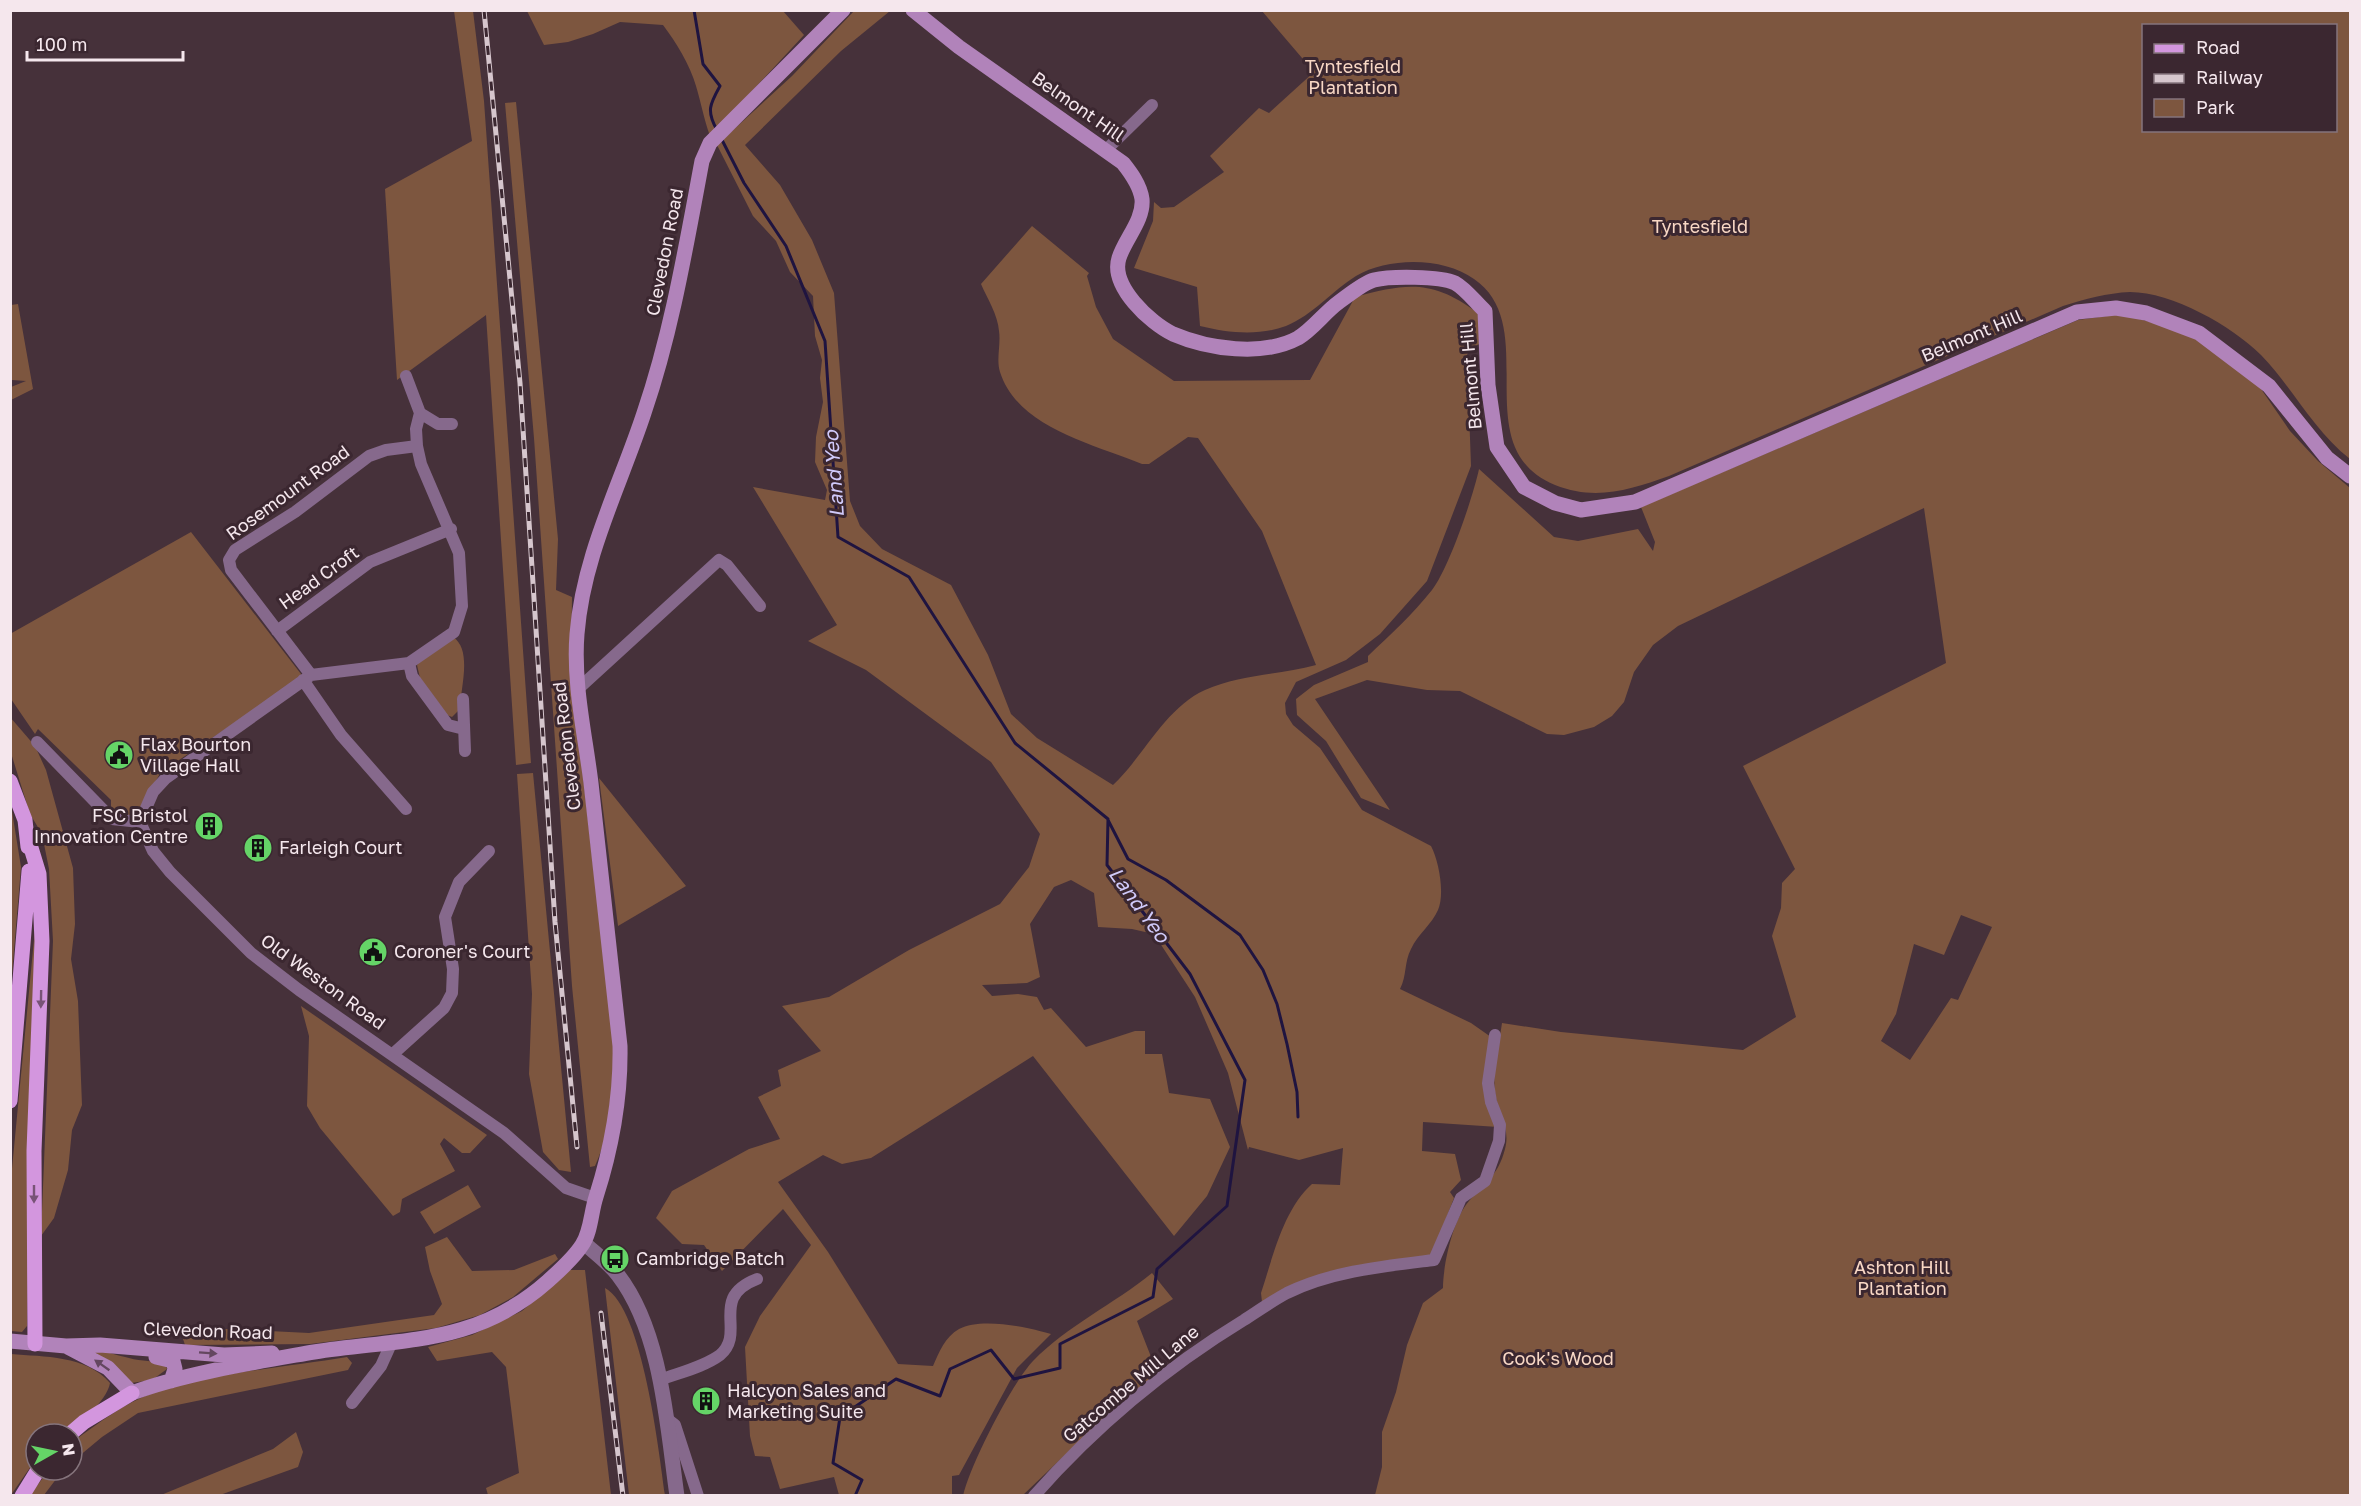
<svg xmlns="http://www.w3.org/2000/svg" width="2361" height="1506" font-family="'Golos Text',sans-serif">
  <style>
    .green { fill: #7d563f; fill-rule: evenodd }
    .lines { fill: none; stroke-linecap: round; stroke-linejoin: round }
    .stream { stroke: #1f1440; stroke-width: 3 }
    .minor { stroke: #86698c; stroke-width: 12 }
    .tertiary { stroke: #86698c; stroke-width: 15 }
    .secondary { stroke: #b183ba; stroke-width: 15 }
    .primary { stroke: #d396de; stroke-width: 15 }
    .rail-casing { stroke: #d6c6cd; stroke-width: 5 }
    .rail { stroke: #3b2730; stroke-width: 3; stroke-dasharray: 9; stroke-linecap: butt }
    .oneway { fill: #785376 }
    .oneway2 { fill: #644760 }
    .labels { text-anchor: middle; stroke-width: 6; stroke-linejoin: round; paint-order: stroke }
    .park-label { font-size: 18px; fill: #f9d8c5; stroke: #3b2730 }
    .street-label { font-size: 18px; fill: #f5e7ed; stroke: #3b2730 }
    .poi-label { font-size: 18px; fill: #f5e7ed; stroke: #3b2730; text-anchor: start }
    .water-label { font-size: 20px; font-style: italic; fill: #d0cafa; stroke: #3b2730 }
  </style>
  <rect width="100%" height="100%" fill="#46313a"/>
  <path class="green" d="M 454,11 L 473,11 L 484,101 L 531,763 L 516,765 L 486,315 L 397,380 L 385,189 L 472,141 Z
    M 527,11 L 783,11 L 804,35 L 710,136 C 704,119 701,103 696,86 C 690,65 676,42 663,25 L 620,22 L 593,34 L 568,42 L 544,45 Z
    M 854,11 L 890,11 L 841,51 L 745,145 L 780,185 L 812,240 L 834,293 L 850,501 L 860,526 L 882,549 L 951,585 L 988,655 L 1011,714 L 1037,738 L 1113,785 C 1144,756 1165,708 1205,690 C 1240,674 1280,675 1316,665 L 1262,531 L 1198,438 L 1188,437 L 1149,464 L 1142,464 C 1094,444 1018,428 1000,372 C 996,360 1001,344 999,331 C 998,315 987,298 981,284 L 1032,226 L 1089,273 L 1087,276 L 1096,307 L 1113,339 L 1174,381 L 1310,380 L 1355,297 C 1407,283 1432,279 1478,313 L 1482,343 L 1470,348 L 1467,355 L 1471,466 L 1427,581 L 1380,634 L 1346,660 L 1296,682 L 1285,703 L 1286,714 L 1293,725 L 1320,748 L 1362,810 L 1431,846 C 1439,861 1445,894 1438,910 C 1432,924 1418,934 1411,949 C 1404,962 1407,976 1400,989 L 1471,1023 L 1491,1037 L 1484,1083 L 1498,1127 L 1423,1122 L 1422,1151 L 1455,1154 L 1461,1180 L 1450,1192 L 1454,1198 L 1431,1257 L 1412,1259 L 1262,1302 L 1261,1293 C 1273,1257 1283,1210 1312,1184 L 1340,1185 L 1343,1148 L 1299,1160 L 1249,1147 L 1248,1150 L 1228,1073 L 1195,997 L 1154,934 L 1132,929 L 1098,927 L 1094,893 L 1071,880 L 1054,887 L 1030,924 L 1040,977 L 1027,983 L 982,985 L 992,996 L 1018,994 L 1037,997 L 1044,1010 L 1051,1008 L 1086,1047 L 1135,1031 L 1145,1031 L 1145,1054 L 1162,1054 L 1169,1093 L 1210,1099 L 1230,1147 L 1207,1196 L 1174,1236 L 1033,1056 L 871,1158 L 842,1164 L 823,1155 L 778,1182 L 828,1252 L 898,1364 L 933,1366 C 939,1352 945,1337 959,1329 C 981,1317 1028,1327 1051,1334 L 1017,1368 L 959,1475 L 952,1476 L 952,1495 L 839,1495 L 834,1477 L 780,1489 L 770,1457 L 755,1456 L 750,1436 L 745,1347 L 760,1316 L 811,1245 L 783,1209 L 722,1271 L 704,1245 L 682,1244 L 656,1218 L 672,1191 L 749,1149 L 780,1139 L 758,1097 L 781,1086 L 778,1070 L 821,1051 L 782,1006 L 829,997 L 909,950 L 1000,904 L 1029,867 L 1040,834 L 991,762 L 866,670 L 808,641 L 837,625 L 753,487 L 825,500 L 827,490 L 815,462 L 816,437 L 823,402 L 820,378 L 822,360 L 815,336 L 813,296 L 790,272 L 776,241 L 753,216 L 717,145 L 792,76 Z
    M 1262,11 L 2350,11 L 2350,459 C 2313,430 2293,388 2261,355 C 2232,326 2172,292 2130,292 C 2107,293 2085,299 2063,306 L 1669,476 C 1630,490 1595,501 1555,485 C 1464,448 1544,327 1474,279 C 1443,257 1389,257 1356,276 C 1332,291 1313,315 1286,326 C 1259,336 1228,333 1200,326 L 1197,287 L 1134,268 L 1153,221 L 1154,202 L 1161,208 L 1174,207 L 1224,172 L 1210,156 L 1259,108 L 1269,113 L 1314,72 ZM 2144,26 L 2336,26 L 2336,130 L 2144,130 Z
    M 516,102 L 558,539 L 556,590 L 572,597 L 571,669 L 614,1050 C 612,1090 612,1129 595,1166 L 590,1167 L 572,986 L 534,438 L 505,103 Z
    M 18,304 L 33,389 L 11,400 L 11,387 L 26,381 L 12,380 L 11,376 L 11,305 Z
    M 2121,314 L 2190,333 L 2259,386 L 2290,431 L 2318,461 L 2350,488 L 2350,1495 L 1375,1495 L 1382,1467 L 1382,1432 L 1396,1392 L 1407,1345 L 1423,1303 L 1443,1288 C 1443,1265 1453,1219 1469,1201 C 1486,1181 1498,1176 1505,1149 C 1511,1127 1497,1112 1495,1092 C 1492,1070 1499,1045 1502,1023 L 1561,1032 L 1743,1050 L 1796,1017 L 1772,936 L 1781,908 L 1782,883 L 1795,869 L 1743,766 L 1946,663 L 1924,508 L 1678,626 L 1653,645 L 1634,672 L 1624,702 L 1612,716 L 1594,727 L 1564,735 L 1547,734 L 1460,691 L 1427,690 L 1367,680 L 1315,699 L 1390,810 L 1361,798 L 1326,741 L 1297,715 L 1296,699 L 1314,685 L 1368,662 L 1368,656 C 1390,635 1413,614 1432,590 C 1449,568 1473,497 1479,469 L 1554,537 L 1578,541 L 1638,529 L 1653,551 L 1655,542 L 1641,507 L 2078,320 ZM 1961,915 L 1992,927 L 1958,1000 L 1951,998 L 1910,1060 L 1881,1041 L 1896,1014 L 1914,944 L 1944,955 Z
    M 191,532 L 301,674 L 299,680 L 161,772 L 136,814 L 125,818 L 111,811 L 111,800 L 38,729 L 35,734 L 11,699 L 10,634 Z
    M 453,637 C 473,650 460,690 460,709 L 452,717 L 447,715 L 420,678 L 417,665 L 421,659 Z
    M 10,717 L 35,746 L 46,770 L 73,868 L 75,924 L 71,959 L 78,1001 L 82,1105 L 72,1130 L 68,1170 L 54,1218 L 41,1236 L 53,941 L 49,869 L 42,834 L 30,814 L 11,753 Z
    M 533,773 L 571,1172 L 559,1170 L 543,1152 L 529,1074 L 532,994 L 517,774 Z
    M 599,778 L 686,886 L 618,926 Z
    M 11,805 L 21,867 L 11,986 L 10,805 Z
    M 35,929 L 27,1326 L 22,1332 L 11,1331 L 11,1179 Z
    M 301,1006 L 487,1135 L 470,1153 L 462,1153 L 444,1138 L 440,1144 L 455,1171 L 402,1199 L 400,1212 L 393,1216 L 320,1128 L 307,1106 L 309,1036 Z
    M 468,1185 L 481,1207 L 434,1234 L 420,1212 Z
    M 447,1237 L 472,1271 L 514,1270 L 555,1254 L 558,1259 L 513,1297 L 480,1315 L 436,1328 L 310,1344 L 185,1345 L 181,1333 L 206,1328 L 309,1333 L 434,1315 L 442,1304 L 430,1271 L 425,1247 Z
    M 570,1270 L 585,1270 L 611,1495 L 488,1495 L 486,1488 L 519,1473 L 506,1367 L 492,1352 L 437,1361 L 428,1347 L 472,1335 L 522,1311 Z
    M 1152,1273 L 1173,1299 L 1137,1321 L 1155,1367 L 1155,1377 L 1069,1451 L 1023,1495 L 963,1496 C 970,1465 1012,1383 1033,1361 C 1067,1326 1114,1304 1152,1273 Z
    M 605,1288 C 643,1308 659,1453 665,1495 L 629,1495 Z
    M 82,1349 C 105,1350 108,1353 129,1358 C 142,1362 154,1359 166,1366 L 167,1369 L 152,1380 L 131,1383 Z
    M 11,1354 C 44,1357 86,1355 110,1383 C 107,1401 78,1426 60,1434 C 55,1436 42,1434 36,1434 L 36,1459 L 11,1495 Z
    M 347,1357 L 352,1363 L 348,1370 L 138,1413 L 102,1437 L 72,1462 L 72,1444 L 75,1440 C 99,1423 124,1403 153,1393 C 209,1373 287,1367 347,1357 Z
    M 296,1432 L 303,1452 L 298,1467 L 220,1495 L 161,1495 L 273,1449 Z
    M 49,1470 L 63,1470 L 44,1495 L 29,1496 Z"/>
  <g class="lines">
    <path class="stream" d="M 694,10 L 703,64 L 720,86 C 710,104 706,111 717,130
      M 721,138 L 744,183 L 786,246 L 825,341 L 838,537 L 909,577 L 1015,743 L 1108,819 L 1107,865 L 1190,974 L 1245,1080 L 1227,1206 L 1157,1269 L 1153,1297 L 1060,1344 L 1060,1368 L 1014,1379 L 991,1350 L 950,1369 L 940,1396 L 896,1379 L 840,1417 L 833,1463 L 862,1480 L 855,1496
      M 1108,820 L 1128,859 L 1166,880 L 1240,935 L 1263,970 L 1277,1004 L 1287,1044 L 1297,1092 L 1298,1117"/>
    <path class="minor" d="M 1106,150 L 1152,105
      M 420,413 L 438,424 L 452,424
      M 277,631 L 370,562 L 451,529
      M 409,663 L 412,676 L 448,725 L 464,729
      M 311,675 L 231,570 L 229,560 L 235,550 L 295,512 L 369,456 L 386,450 L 417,446 L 416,429 L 420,413 L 406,376
      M 303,680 L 341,735 L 406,809
      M 578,689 L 719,560 L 727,565 L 760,606
      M 463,699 L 465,751
      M 37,742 L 112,819 L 140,822
      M 140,822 L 153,851 L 170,872 L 251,953 L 299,990 L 504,1133 L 566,1188 L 595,1198
      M 140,822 L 153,792 L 166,778 L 311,675 L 409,663 L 454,632 L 462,606 L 459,553 L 421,464 L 417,446
      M 393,1054 L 444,1008 L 452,993 L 453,969 L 445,917 L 459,882 L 489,851
      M 660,1380 C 678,1373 704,1367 720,1355 C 747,1332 708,1298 757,1279
      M 352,1403 L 381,1366 L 391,1344
      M 666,1418 L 675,1425 L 698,1496
      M 1034,1496 C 1094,1428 1167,1367 1244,1320 C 1258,1311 1272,1301 1287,1293 C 1332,1271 1385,1266 1434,1260 L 1461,1198 L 1485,1181 L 1499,1141 L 1500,1125 L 1491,1102 L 1488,1083 L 1495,1035"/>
    <path class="tertiary" d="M 584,1243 C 595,1253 609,1263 618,1275 C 662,1332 667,1426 677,1496"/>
    <path class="secondary" d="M 913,10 L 959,47 L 1123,163 C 1131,173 1140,185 1142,199 C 1144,220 1125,239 1119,258 C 1110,286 1150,323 1173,334 C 1208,349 1263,357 1298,338 C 1313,329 1325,312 1339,302 C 1349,295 1363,283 1374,280 C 1390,276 1440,276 1455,283 C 1466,289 1476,303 1485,311 L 1488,385 L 1497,447 L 1524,487 L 1555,503 L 1581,510 L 1635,502 L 2077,312 L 2116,308 L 2146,313 L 2199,333 L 2269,386 L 2327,458 L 2350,476
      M 10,1341 L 66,1346 L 100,1345 L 224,1355 L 272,1353
      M 66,1346 L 108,1368 L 132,1393 C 186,1373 257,1362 314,1352 C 403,1338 475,1346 548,1281 C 560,1270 573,1259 582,1245 C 591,1232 591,1212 596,1197 C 612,1147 621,1099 620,1046 C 610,958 601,871 591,783 C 585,734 573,684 577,634 C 583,556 620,486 644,413 C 672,331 686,246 702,161 L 710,143 L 843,10
      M 156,1357 L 173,1361 L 175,1369 L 171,1381"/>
    <path class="primary" d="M 10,781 L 25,820 L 28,847
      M 28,838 L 39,874 L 42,941 L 34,1151 L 35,1344
      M 10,1101 L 29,871
      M 70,1434 L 84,1422 L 132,1393
      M 22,1496 L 38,1470"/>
    <g class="rail-casing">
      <path id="rail" d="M 484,10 L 520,383 L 555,922 L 577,1147
        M 601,1313 L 623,1496"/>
    </g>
    <use href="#rail" class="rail"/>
  </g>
  <defs><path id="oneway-solid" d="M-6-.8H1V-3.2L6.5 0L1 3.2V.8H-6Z" transform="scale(1.5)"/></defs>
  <g class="oneway">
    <use href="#oneway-solid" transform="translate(41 999) rotate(91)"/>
    <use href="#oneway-solid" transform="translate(34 1194) rotate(90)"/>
  </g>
  <g class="oneway2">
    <use href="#oneway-solid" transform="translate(208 1353) rotate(4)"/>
    <use href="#oneway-solid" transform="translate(102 1365) rotate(-145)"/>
  </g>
  <defs>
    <g id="civic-disc" transform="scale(1.5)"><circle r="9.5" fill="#65d467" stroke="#3b2730"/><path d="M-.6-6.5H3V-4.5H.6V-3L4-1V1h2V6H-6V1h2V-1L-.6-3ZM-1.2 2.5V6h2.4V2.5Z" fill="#111"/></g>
    <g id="building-disc" transform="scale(1.5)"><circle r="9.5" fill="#65d467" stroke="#3b2730"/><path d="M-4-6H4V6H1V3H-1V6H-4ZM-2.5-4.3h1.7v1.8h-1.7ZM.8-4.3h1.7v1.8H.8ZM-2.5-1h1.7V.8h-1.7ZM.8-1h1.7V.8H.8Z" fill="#111"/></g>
    <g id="bus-disc" transform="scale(1.5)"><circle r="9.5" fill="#65d467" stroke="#3b2730"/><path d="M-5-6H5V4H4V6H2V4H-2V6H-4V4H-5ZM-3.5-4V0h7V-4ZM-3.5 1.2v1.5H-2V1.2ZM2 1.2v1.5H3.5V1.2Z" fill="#111"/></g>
  </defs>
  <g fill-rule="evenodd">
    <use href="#civic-disc" x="119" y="755"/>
    <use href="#building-disc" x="209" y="826"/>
    <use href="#building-disc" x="258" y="848"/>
    <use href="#civic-disc" x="373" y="952"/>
    <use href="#bus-disc" x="615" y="1259"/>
    <use href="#building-disc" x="706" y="1401"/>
  </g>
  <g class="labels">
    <g class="park-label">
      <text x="1353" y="73">Tyntesfield<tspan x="1353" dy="21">Plantation</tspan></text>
      <text x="1700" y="233">Tyntesfield</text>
      <text x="1902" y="1274">Ashton Hill<tspan x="1902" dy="21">Plantation</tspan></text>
      <text x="1558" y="1365">Cook's Wood</text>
    </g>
    <g class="street-label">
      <text transform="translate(1078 107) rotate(35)" y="6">Belmont Hill</text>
      <text transform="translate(665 252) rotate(-79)" y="6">Clevedon Road</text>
      <text transform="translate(1972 336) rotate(-23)" y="6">Belmont Hill</text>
      <text transform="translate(1471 376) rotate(-95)" y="6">Belmont Hill</text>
      <text transform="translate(288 493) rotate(-36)" y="6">Rosemount Road</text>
      <text transform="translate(319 578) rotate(-36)" y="6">Head Croft</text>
      <text transform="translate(567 746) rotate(-97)" y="6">Clevedon Road</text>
      <text transform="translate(323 982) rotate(36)" y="6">Old Weston Road</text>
      <text transform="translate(208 1331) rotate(2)" y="6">Clevedon Road</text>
      <text transform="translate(1131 1384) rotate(-40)" y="6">Gatcombe Mill Lane</text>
    </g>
    <g class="poi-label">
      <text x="140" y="751">Flax Bourton<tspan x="140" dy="21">Village Hall</tspan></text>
      <text x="188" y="822" text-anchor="end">FSC Bristol<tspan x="188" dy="21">Innovation Centre</tspan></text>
      <text x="279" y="854">Farleigh Court</text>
      <text x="394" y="958">Coroner's Court</text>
      <text x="636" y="1265">Cambridge Batch</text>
      <text x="727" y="1397">Halcyon Sales and<tspan x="727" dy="21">Marketing Suite</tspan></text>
    </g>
    <g class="water-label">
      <text transform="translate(834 474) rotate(-94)" y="7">Land Yeo</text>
      <text transform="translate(1139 905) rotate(54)" y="7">Land Yeo</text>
    </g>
  </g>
  <rect width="2361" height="1506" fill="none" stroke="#f5e7ed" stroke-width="24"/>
  <rect x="2142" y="24" width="195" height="108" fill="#3b2730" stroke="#85747c" stroke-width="1.5"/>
  <rect x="2154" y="44" width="30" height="9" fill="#d396de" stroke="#85747c" stroke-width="1.5"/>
  <text x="2196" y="54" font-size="18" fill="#f5e7ed">Road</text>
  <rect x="2154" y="74" width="30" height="9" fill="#d6c6cd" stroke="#85747c" stroke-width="1.5"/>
  <text x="2196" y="84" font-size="18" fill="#f5e7ed">Railway</text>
  <rect x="2154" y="99" width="30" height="18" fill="#7d563f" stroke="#85747c" stroke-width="1.5"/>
  <text x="2196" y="114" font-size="18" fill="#f5e7ed">Park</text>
  <g transform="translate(54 1452) rotate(81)"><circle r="28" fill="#3b2730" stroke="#85747c" stroke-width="1.5"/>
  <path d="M0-4.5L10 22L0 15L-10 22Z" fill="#65d467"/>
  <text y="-9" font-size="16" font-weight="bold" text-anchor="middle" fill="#f5e7ed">N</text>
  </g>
  <path d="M27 51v9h156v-9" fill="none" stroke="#f5e7ed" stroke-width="3"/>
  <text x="36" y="51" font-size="18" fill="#f5e7ed" stroke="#3b2730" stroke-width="4.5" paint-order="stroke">100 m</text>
</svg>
